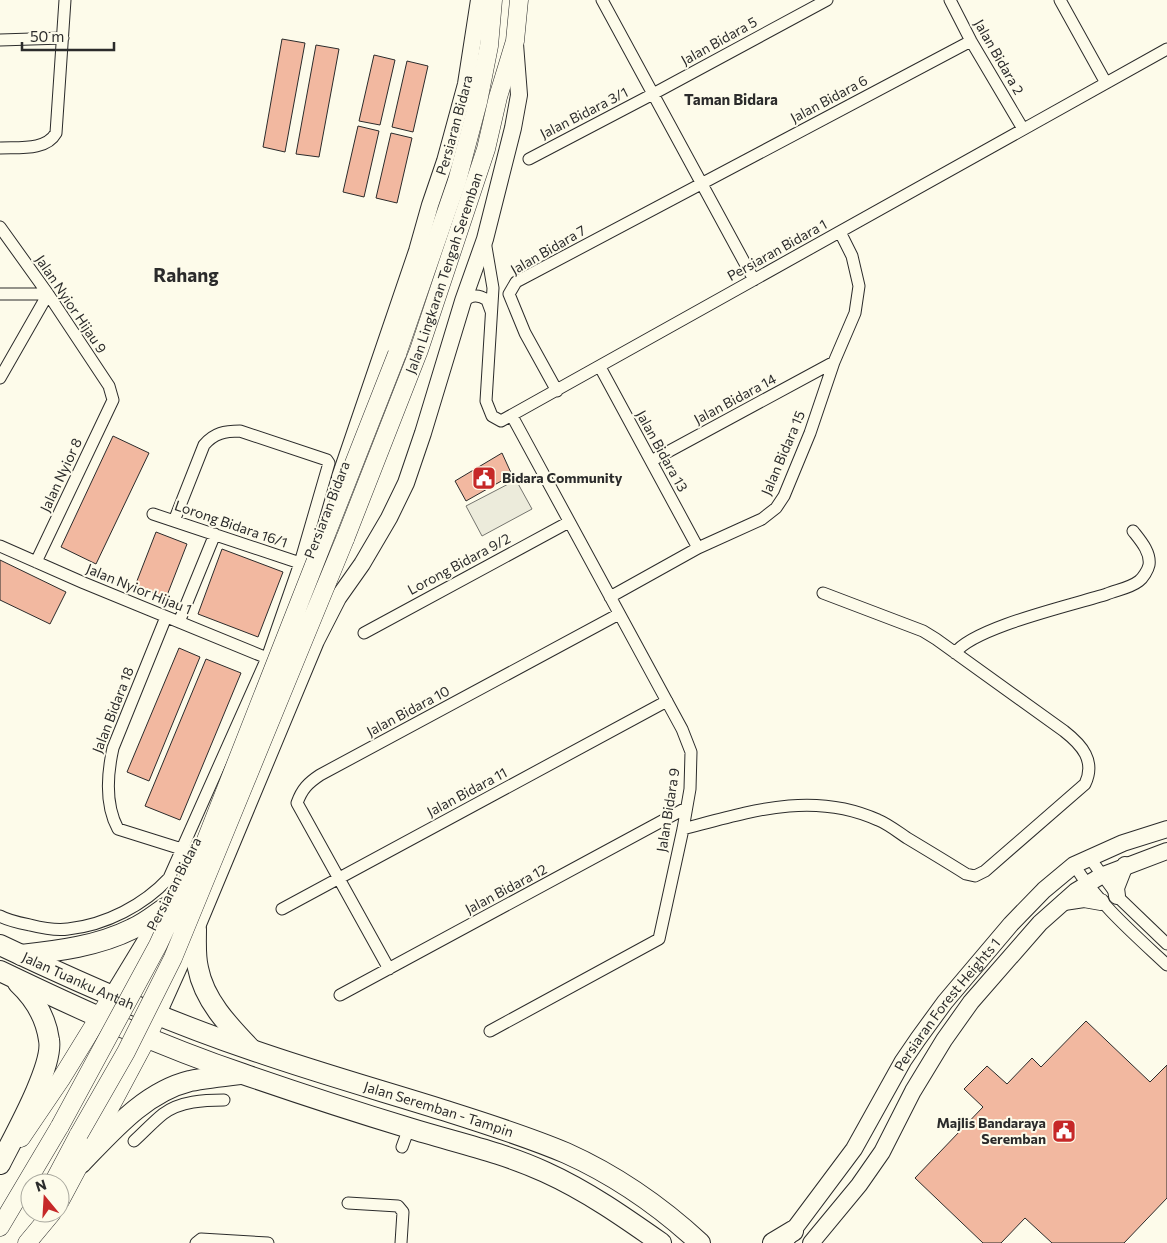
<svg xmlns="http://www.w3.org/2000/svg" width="1167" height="1243" font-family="Commissioner,sans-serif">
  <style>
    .green { fill: #ecebdb; stroke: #74746e }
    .building { fill: #f2b8a0; stroke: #2b2b2b }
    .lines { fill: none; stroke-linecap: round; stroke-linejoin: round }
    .street-casing { stroke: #2b2b2b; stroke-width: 13 }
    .secondary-casing { stroke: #2b2b2b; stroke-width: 18 }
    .primary-casing { stroke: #2b2b2b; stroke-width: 19 }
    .highway-casing { stroke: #2b2b2b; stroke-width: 22 }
    .street { stroke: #fdfbea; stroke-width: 11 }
    .secondary { stroke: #fdfbea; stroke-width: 16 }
    .primary { stroke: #fdfbea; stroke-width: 18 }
    .highway { stroke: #fdfbea; stroke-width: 20 }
    .primary-bridge-casing { stroke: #2b2b2b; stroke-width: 19; stroke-linecap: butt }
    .primary-bridge { stroke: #fdfbea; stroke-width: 18 }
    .labels { text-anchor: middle; stroke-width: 4; stroke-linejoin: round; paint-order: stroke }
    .street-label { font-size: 14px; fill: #2b2b2b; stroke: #fdfbea }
    .poi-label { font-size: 14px; font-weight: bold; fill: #2b2b2b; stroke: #fdfbea; text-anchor: start }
    .neighbourhood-label { font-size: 15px; font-weight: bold; fill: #2b2b2b; stroke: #fdfbea }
    .district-label { font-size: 19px; font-weight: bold; fill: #2b2b2b; stroke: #fdfbea }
  </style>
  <rect width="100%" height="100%" fill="#fdfbea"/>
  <path class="green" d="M 516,480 L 532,509 L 482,536 L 466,506 Z"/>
  <path class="building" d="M 282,39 L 305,43 L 285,152 L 263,147 Z
    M 316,45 L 339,49 L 319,157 L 296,154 Z
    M 374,55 L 395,60 L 380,125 L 359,121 Z
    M 407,61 L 428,66 L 413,132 L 392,127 Z
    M 358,126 L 379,131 L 364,197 L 343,192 Z
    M 391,133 L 412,138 L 397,203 L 376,198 Z
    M 113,436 L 149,453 L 96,564 L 61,547 Z
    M 502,453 L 512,475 L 466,501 L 455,481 Z
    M 156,532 L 187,544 L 166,598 L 135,586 Z
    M 222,549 L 283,572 L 258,637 L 198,614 Z
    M 0,560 L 66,592 L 50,624 L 0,600 Z
    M 179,648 L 200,657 L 149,781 L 127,772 Z
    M 206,659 L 241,673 L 180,820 L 145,806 Z
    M 1086,1021 L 1150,1082 L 1167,1065 L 1167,1198 L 1124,1243 L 1052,1243 L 1025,1218 L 1001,1243 L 983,1243 L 915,1178 L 983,1107 L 964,1089 L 987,1066 L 1007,1084 L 1032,1058 L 1041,1067 Z"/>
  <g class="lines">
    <g class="street-casing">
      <path id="street" d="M 602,0 L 754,280
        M 950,0 L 971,41 L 1023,129
        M 1060,0 L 1106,83
        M 0,40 L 63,38
        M 0,148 C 18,147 46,151 56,133 L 65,0
        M 529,159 L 653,94 L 827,0
        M 0,227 L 48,294 L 109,386 L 113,400 L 36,562
        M 485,241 L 493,288 L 486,401 L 492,416 L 501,421 L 1167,49
        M 0,294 L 48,294
        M 463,301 C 472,295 478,294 487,300 L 491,311
        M 600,367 L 698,548
        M 0,378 L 48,294
        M 557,391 L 525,333 L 509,294 L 516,282 L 971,41
        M 651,461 L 834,362
        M 153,514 L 300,563
        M 0,546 L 84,583 L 267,658
        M 610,597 L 698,548 L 762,519 L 776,508 L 784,496 L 810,433 L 834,362 L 855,313 L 859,286 L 852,256 L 840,232
        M 166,617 L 113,748 C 107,775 105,805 118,829 L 188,851
        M 179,622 L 215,534
        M 364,633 L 569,522
        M 955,653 C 974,627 1073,605 1107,594 C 1117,590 1130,588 1139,581 C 1143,578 1148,570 1149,565 C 1151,552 1140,540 1133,531
        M 683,829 C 748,812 812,790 878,820 C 888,824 898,832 907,838 C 927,850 947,862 966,874 L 975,876 L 985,871 L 1085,784 C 1096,761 1082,745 1064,731 L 936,639 L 923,631 L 823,593
        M 1089,857 L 1119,898 L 1167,944
        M 1074,865 C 1099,904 1134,934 1167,965
        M 282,909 L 667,701
        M 0,916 C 9,921 20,923 30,925 C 42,928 55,931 68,929 C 106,925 144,905 169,878 L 267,658 L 300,563 L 329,463 L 327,460 L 240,431 C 225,431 214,433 204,445 L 174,521
        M 389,969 L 297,803 C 302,789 308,783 320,775 L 619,614
        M 340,995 L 686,808
        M 490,1031 L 659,939 L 683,829 L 690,789 L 691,752 L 682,729 L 512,416
        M 134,1141 C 144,1132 153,1122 163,1114 C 180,1101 205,1100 224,1100
        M 402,1147 L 409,1128
        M 348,1203 L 398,1206 L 403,1212 L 401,1243
        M 196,1243 L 201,1239 L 268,1243"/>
    </g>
    <g class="secondary-casing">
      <g id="secondary">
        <path id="s1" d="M 340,477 L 417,251 L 430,205 L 445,161 L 466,84 L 479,0"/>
        <path d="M 1117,896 L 1116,888 L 1125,865"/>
        <path d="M 1064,902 L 1084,899 L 1101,902"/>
        <path d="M 112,996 L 163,912"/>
        <path d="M 157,1016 L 196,929 L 316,641 L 338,598 L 362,564 L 389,518 L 406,483 L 423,433 L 463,301 L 485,239 L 513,128 L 519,95 L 515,44"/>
        <path id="s2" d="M 786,1240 L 854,1149 L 903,1061 L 918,1039 L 945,1002 L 1011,924 L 1044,890 L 1074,865 L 1123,843 L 1167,829"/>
        <path d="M 811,1243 L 859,1185 L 882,1152 L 913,1091 L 944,1040 L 971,1002 L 1040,923 L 1076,891 L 1101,876 L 1167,851"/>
      </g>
    </g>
    <g class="primary-casing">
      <g id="primary">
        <path d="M 397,354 L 457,181 L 478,102 L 489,46 L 493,0"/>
        <path id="s3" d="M 345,539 L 419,350 L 486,149 L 498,97 L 515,41 L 519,0"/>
        <path d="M 21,1138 L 61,1079 L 112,996"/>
        <path d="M 53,1183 L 79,1134"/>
        <path d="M 60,1201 L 147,1038 L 157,1016"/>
        <path d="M 0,1227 L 60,1126"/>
        <path d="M 27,1243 L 52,1213"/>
      </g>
    </g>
    <g class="highway-casing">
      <g id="highway">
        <path d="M 196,929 C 196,942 195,956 198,968 C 204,1000 228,1025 250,1048"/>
        <path id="s4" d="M 0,945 C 82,984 165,1021 252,1050 C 315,1072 379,1090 443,1110 C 484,1123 526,1136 566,1153 C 615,1175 661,1207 700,1243"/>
        <path d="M 21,955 C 58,951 98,946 132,929 C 144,924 155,915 165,908"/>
        <path d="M 0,971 C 79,1009 160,1046 243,1074 C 298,1093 353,1111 409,1128 C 454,1142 502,1152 545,1172 C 587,1191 624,1217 661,1243"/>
        <path d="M 81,1163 C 112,1131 145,1092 190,1081 C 206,1078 223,1076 240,1074"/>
        <path d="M 0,1164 C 13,1138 54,1066 49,1040 C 46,1018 34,998 18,983"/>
        <path d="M 773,1243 L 793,1231"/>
      </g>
    </g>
    <use href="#street" class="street"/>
    <use href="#secondary" class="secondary"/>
    <use href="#primary" class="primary"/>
    <use href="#highway" class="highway"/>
    <g class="primary-bridge-casing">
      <path id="primary-bridge" d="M 60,1126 L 158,945 L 204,845 L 397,354
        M 79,1134 L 126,1052 L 173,958 L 345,539"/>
    </g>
    <use href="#primary-bridge" class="primary-bridge"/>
  </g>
  <defs>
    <g id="civic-square" transform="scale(1.25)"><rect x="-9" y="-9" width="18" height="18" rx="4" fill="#c62828" stroke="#fdfbea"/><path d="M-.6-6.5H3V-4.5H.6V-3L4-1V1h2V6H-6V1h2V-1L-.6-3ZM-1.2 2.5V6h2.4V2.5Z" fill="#fff"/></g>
  </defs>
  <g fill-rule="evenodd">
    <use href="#civic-square" x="484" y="478"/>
    <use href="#civic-square" x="1064" y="1131"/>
  </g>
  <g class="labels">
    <g class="street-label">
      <text transform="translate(719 41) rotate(-29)" y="5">Jalan Bidara 5</text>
      <text transform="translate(999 57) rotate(60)" y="5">Jalan Bidara 2</text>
      <text transform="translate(829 99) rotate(-28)" y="5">Jalan Bidara 6</text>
      <text transform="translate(584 113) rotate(-27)" y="5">Jalan Bidara 3/1</text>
      <text dy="5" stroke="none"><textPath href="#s1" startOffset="370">Persiaran Bidara</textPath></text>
      <text transform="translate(548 250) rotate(-30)" y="5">Jalan Bidara 7</text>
      <text transform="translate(777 250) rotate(-29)" y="5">Persiaran Bidara 1</text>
      <text dy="5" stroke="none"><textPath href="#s3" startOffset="284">Jalan Lingkaran Tengah Seremban</textPath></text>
      <text transform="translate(71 304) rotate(56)" y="5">Jalan Nyior Hijau 9</text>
      <text transform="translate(735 399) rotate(-28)" y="5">Jalan Bidara 14</text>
      <text transform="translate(662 451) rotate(61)" y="5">Jalan Bidara 13</text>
      <text transform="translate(783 453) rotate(-67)" y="5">Jalan Bidara 15</text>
      <text transform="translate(61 475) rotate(-65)" y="5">Jalan Nyior 8</text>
      <text transform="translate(327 510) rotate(-69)" y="5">Persiaran Bidara</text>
      <text transform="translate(231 524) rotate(19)" y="5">Lorong Bidara 16/1</text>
      <text transform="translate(459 564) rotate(-28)" y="5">Lorong Bidara 9/2</text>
      <text transform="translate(139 589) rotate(22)" y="5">Jalan Nyior Hijau 1</text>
      <text transform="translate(113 710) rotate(-69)" y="5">Jalan Bidara 18</text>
      <text transform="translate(408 711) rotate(-28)" y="5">Jalan Bidara 10</text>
      <text transform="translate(467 792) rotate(-28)" y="5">Jalan Bidara 11</text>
      <text transform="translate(668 810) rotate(-81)" y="5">Jalan Bidara 9</text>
      <text transform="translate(174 884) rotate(-63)" y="5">Persiaran Bidara</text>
      <text transform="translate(506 889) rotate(-28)" y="5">Jalan Bidara 12</text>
      <text dy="5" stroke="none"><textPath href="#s4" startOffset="86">Jalan Tuanku Antah</textPath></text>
      <text dy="5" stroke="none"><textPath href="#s2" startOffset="286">Persiaran Forest Heights 1</textPath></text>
      <text dy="5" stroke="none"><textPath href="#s4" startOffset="469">Jalan Seremban - Tampin</textPath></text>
    </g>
    <g class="poi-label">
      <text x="502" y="483">Bidara Community</text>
      <text x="1046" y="1128" text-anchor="end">Majlis Bandaraya<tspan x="1046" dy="16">Seremban</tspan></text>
    </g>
    <g class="neighbourhood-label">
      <text x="731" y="105">Taman Bidara</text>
    </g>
    <g class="district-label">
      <text x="186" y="282">Rahang</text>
    </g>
  </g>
  <g transform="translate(45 1198) rotate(342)"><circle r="24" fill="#fdfbea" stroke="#a9a89e"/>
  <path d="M0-4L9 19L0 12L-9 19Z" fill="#c62828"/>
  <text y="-8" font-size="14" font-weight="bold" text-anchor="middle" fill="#2b2b2b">N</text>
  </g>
  <path d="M22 42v8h92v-8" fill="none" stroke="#2b2b2b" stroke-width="2.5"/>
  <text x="30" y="42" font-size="15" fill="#2b2b2b" stroke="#fdfbea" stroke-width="4" paint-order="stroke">50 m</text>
</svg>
